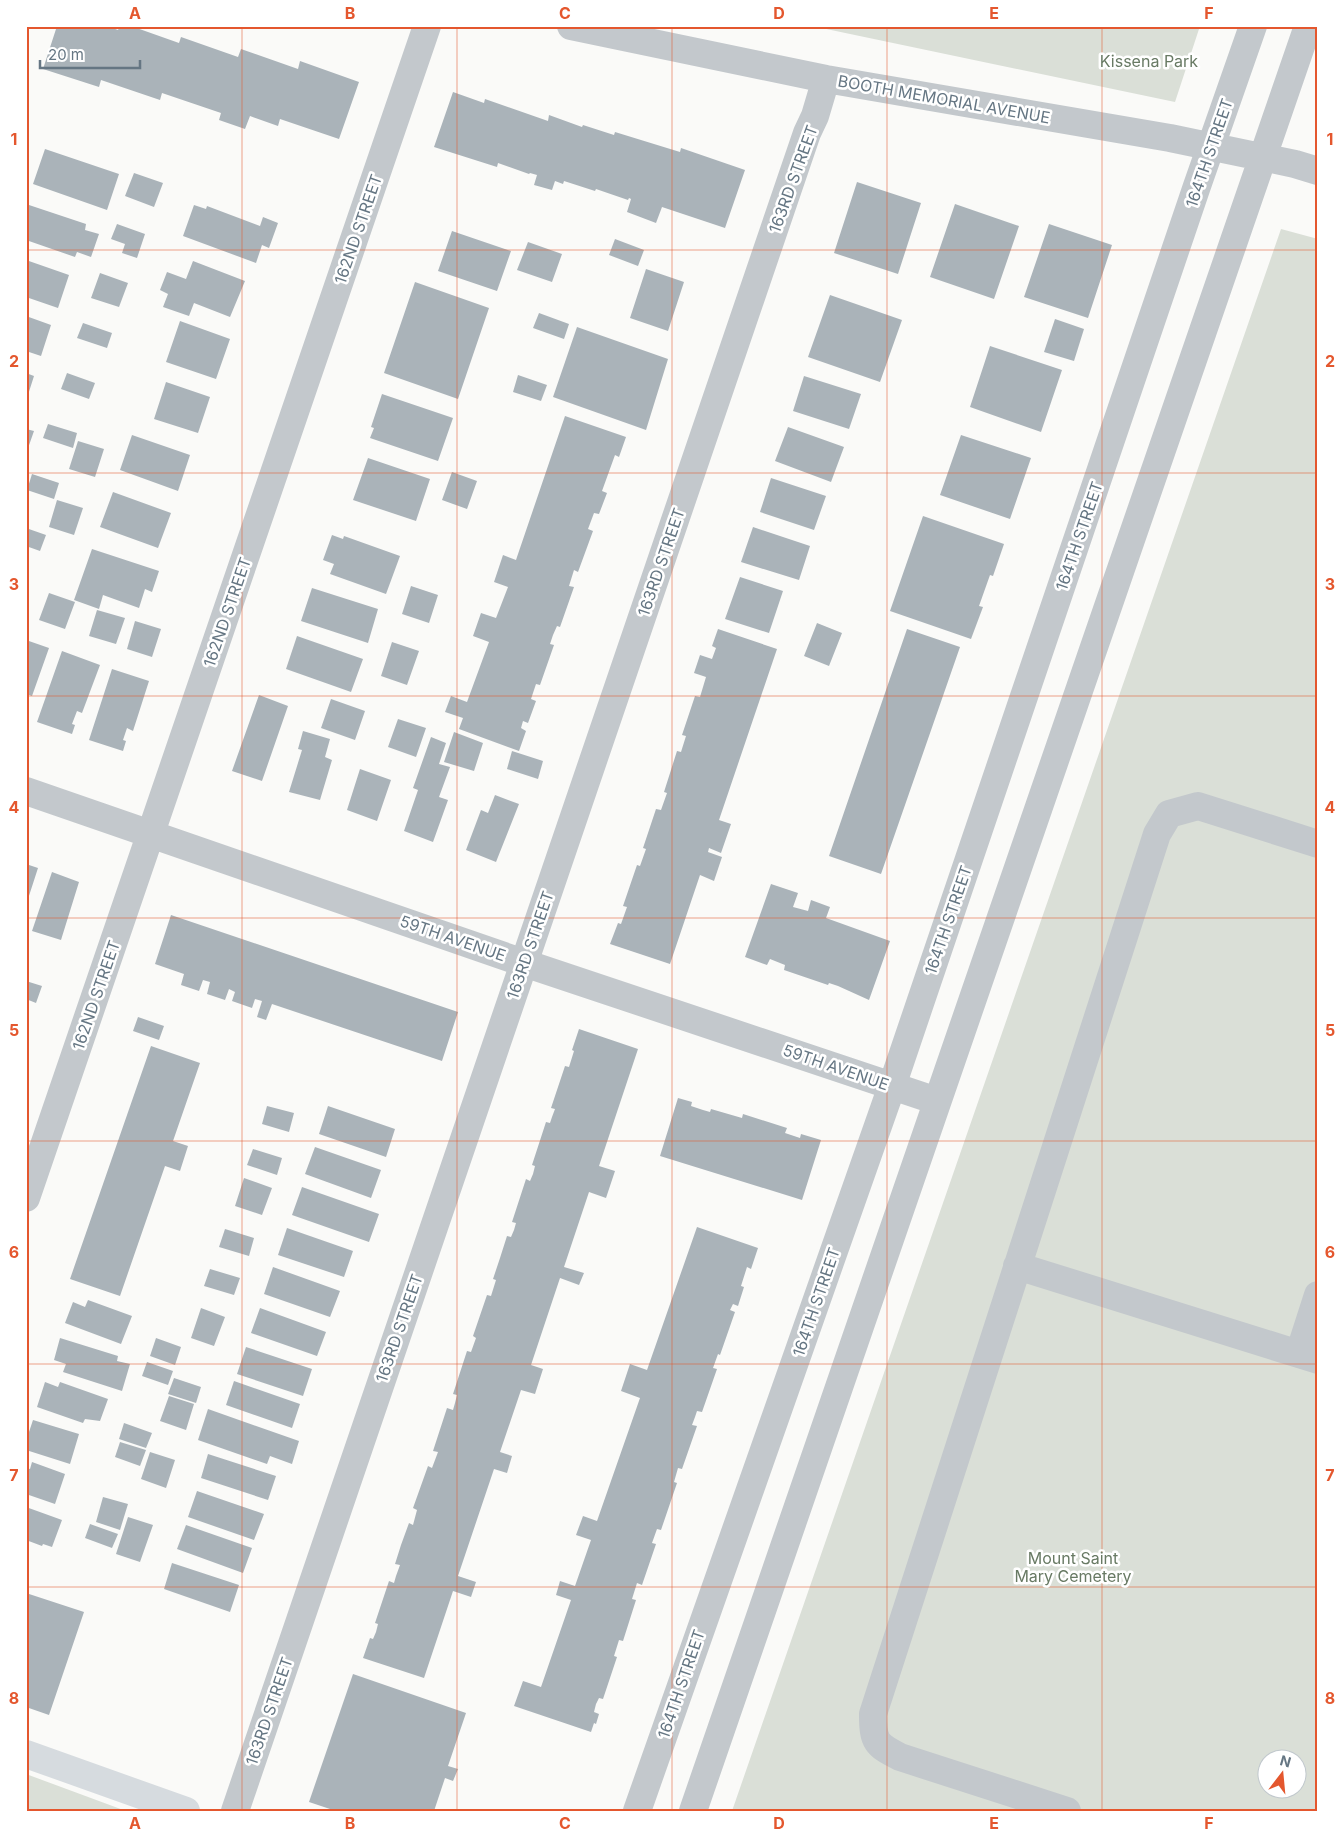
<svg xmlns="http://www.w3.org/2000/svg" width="1344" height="1837" font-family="Inter,sans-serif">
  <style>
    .green { fill: #dadfd7; fill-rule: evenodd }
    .building { fill: #aab3b9 }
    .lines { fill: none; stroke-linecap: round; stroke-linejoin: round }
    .minor { stroke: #c3c8cc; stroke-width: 28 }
    .major { stroke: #d6dbdf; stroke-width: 28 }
    .grid { fill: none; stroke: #e4572e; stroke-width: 1; stroke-opacity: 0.55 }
    .labels { text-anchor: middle; stroke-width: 5; stroke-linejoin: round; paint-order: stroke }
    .park-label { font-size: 16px; fill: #687a64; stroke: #fff }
    .street-label { font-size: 16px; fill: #657683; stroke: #fff }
    .neatline { fill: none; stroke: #e4572e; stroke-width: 2 }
    .grid-label { font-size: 16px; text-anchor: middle; font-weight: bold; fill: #e4572e }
  </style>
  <rect width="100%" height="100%" fill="#fafaf8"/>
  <path class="green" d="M 812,26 L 1200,26 L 1175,102 Z
    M 1281,229 L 1318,239 L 1318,1811 L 732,1811 ZM 1266,1760 L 1296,1760 L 1296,1790 L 1266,1790 Z
    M 26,1774 L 126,1811 L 26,1811 Z"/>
  <path class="building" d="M 57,26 L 107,26 L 118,30 L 120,26 L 131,26 L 179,43 L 181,37 L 238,57 L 241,49 L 298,69 L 300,61 L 359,82 L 339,139 L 280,119 L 278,126 L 250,116 L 245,129 L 219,120 L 221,113 L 162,93 L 160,100 L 101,80 L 99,87 L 43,69 Z
    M 453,92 L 484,103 L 485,99 L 548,121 L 549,115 L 582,127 L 583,125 L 614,135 L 615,132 L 680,152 L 681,148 L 745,170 L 725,228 L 662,207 L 656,223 L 627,212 L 631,199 L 629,198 L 628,200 L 596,189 L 595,191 L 564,181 L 563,184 L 555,181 L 552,190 L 534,185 L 537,175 L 530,173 L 529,174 L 498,163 L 497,167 L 434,147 Z
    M 45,149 L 119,174 L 107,210 L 33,184 Z
    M 134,173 L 163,183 L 154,207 L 125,196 Z
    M 857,182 L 921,203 L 898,274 L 834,253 Z
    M 26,204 L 86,224 L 85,230 L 99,234 L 91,257 L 77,252 L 75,257 L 26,240 Z
    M 955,204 L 1019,226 L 994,299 L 930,277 Z
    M 194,205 L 206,209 L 207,206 L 260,226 L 263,217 L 278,223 L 269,248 L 262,245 L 256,263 L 183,236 Z
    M 117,224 L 145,234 L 137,258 L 122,253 L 125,244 L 111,239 Z
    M 1049,224 L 1112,245 L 1088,318 L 1024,297 Z
    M 452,231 L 511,251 L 497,291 L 438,271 Z
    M 615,239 L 644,250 L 638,266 L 609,255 Z
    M 528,242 L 562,254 L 552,282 L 517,270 Z
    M 26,260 L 69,275 L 58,308 L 26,297 Z
    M 193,261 L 245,281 L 230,317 L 194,303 L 189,316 L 163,307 L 168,294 L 160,290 L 167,272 L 186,279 Z
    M 646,269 L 684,282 L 668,331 L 630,318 Z
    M 100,273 L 128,283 L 119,307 L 91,298 Z
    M 415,282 L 489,308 L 458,399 L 384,373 Z
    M 830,295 L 902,320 L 880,382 L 808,357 Z
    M 539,313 L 569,324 L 564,339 L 533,328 Z
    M 26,316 L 51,325 L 41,356 L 26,351 Z
    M 1055,319 L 1084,329 L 1074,361 L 1044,352 Z
    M 180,321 L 230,339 L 216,379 L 166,362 Z
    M 83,323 L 112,333 L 107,348 L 77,338 Z
    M 577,327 L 668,359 L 646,430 L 553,397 Z
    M 990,346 L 1062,370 L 1041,432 L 970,407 Z
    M 26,373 L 34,376 L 27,398 L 26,398 Z
    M 67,373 L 95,383 L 89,399 L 61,389 Z
    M 518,375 L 547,385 L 541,401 L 513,392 Z
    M 804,376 L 861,394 L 849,429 L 793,411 Z
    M 166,382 L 210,397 L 198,433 L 154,419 Z
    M 382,394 L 453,418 L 438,461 L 370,438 L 374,428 L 371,427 Z
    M 565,416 L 626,437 L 619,457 L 615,455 L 602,491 L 607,493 L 599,514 L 594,513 L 588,529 L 593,531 L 578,572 L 574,570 L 569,586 L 574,587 L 560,627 L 557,626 L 553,635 L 550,644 L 554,645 L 540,685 L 536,684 L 531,699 L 536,701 L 528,723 L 523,721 L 521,728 L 526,731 L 519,751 L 459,729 L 463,718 L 445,712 L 451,696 L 467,702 L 489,642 L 473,636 L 481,613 L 496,618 L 508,587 L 494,582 L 503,555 L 516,560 L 517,557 Z
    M 48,424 L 77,433 L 73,448 L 43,438 Z
    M 788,427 L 844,447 L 831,482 L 775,461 Z
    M 26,429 L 34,431 L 27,451 L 26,451 Z
    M 132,435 L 190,455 L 178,491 L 120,470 Z
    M 961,435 L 1031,458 L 1010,519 L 940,495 Z
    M 78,441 L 104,449 L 95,477 L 69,469 Z
    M 368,458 L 430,479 L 416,521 L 353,500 Z
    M 452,472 L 477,481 L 467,509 L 442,500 Z
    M 32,474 L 59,483 L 54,499 L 27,490 Z
    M 771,478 L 826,496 L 814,530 L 760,512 Z
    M 113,492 L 171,513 L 158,548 L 100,527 Z
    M 57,500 L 83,508 L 74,535 L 49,527 Z
    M 923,516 L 1004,544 L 993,576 L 990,575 L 979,606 L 983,607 L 971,639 L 890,611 Z
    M 753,527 L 810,546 L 799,580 L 741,562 Z
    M 26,528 L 46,535 L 40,551 L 26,546 Z
    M 332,535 L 343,539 L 344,536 L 400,556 L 386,594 L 330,574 L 334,564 L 323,560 Z
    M 92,549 L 159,571 L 152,592 L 145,589 L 139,608 L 103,595 L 99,609 L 74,600 Z
    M 740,577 L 783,591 L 769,633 L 725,619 Z
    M 411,586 L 438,595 L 429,623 L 402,614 Z
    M 312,588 L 378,609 L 368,643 L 301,621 Z
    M 49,593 L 75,602 L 65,629 L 39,620 Z
    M 97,610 L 125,618 L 116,644 L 89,636 Z
    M 135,621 L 161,629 L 152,657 L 127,649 Z
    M 817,623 L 842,633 L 829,666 L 804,656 Z
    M 718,629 L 777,649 L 719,820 L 731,824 L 721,853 L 709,848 L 708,852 L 722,857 L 714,881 L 700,875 L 670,964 L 610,944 L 618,923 L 621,924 L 627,907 L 623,906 L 637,865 L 640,866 L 646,849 L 643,848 L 656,809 L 661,810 L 667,793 L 664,792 L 677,751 L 681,752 L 686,736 L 682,735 L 695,696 L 700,697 L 706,677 L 694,673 L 700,655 L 712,659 L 716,648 L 712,646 Z
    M 907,629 L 960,647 L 881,874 L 829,856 Z
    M 297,636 L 363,659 L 351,692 L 286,669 Z
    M 26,640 L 49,648 L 32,696 L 26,694 Z
    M 392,642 L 419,651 L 407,685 L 381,676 Z
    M 62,651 L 100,665 L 82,713 L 77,711 L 72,724 L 75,725 L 72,734 L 37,722 Z
    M 112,669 L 149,681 L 133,731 L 127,728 L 123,740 L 126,741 L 123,751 L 89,740 Z
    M 259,695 L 288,706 L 262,781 L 232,771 Z
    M 331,699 L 365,711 L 355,740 L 321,728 Z
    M 398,719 L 426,728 L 416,757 L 388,747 Z
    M 303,731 L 330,739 L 325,757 L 332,760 L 320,800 L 289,792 L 302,750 L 298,749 Z
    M 454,732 L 483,743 L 474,771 L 444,762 Z
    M 431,737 L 446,743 L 439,764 L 450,767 L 439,797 L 448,800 L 433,842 L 404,831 L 418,790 L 413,788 Z
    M 512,751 L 543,761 L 538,779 L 507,769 Z
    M 360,769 L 391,780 L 377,821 L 347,810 Z
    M 495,795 L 519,804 L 496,862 L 466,850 L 481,810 L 488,813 Z
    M 26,864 L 38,868 L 27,902 L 26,902 Z
    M 52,872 L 79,882 L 61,940 L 32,931 Z
    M 771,884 L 798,893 L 793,907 L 808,911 L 811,900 L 830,907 L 826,918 L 890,941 L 869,1000 L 838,986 L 829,983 L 828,985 L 784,970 L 785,965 L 770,959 L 767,965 L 745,957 Z
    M 171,915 L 458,1012 L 442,1061 L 272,1004 L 266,1020 L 257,1017 L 262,1001 L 255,999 L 252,1008 L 232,1001 L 235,992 L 229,989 L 225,1000 L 207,994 L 210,982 L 203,980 L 199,991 L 181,985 L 184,974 L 155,964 Z
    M 26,981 L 42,986 L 36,1003 L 26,999 Z
    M 138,1017 L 164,1026 L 159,1040 L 133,1031 Z
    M 579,1029 L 638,1049 L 599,1166 L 615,1171 L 606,1198 L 589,1192 L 564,1267 L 584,1273 L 579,1285 L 560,1278 L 531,1365 L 543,1369 L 535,1394 L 521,1390 L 500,1452 L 512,1456 L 507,1473 L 494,1469 L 458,1576 L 476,1582 L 471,1597 L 453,1591 L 424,1678 L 363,1658 L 370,1638 L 373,1639 L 376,1632 L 378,1624 L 375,1623 L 389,1581 L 394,1583 L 396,1576 L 400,1565 L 395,1564 L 401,1545 L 409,1523 L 413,1525 L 417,1510 L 413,1508 L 428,1466 L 432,1468 L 438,1452 L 433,1451 L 447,1408 L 453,1410 L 455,1403 L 457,1395 L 453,1394 L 467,1351 L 471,1352 L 476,1338 L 473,1336 L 487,1295 L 491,1296 L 496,1280 L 493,1279 L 500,1258 L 507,1236 L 511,1237 L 514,1230 L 516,1223 L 512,1222 L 526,1179 L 530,1181 L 533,1174 L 535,1166 L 532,1165 L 546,1122 L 550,1123 L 552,1117 L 555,1109 L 551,1108 L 565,1066 L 569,1067 L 574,1051 L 572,1050 Z
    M 151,1046 L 200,1063 L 173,1141 L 188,1146 L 180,1171 L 165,1166 L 120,1296 L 70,1279 Z
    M 678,1098 L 692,1102 L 691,1106 L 703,1110 L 710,1112 L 711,1109 L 742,1118 L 743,1114 L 787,1128 L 785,1133 L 800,1138 L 801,1134 L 821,1140 L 802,1200 L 660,1156 Z
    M 267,1106 L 294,1113 L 289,1132 L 262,1124 Z
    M 328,1106 L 395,1129 L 386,1157 L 319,1134 Z
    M 315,1147 L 381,1170 L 371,1198 L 305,1174 Z
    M 253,1149 L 282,1158 L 277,1175 L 247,1165 Z
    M 244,1178 L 272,1188 L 262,1215 L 235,1206 Z
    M 302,1187 L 379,1214 L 369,1242 L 292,1215 Z
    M 697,1227 L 758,1248 L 751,1269 L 747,1267 L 741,1286 L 744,1287 L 738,1306 L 733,1304 L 730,1310 L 735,1312 L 720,1355 L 718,1354 L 713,1368 L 717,1369 L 702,1412 L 697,1411 L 695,1417 L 692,1425 L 697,1426 L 682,1469 L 678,1468 L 674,1482 L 677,1483 L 661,1530 L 657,1529 L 652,1543 L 656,1544 L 642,1585 L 637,1583 L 632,1599 L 636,1600 L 623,1641 L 619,1640 L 614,1656 L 617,1657 L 603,1699 L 599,1698 L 596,1704 L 594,1712 L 599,1714 L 596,1724 L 594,1723 L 591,1732 L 514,1706 L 523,1681 L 541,1687 L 571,1600 L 556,1595 L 560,1581 L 575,1586 L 591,1540 L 576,1535 L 583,1516 L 597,1521 L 640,1398 L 621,1391 L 630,1364 L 647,1370 Z
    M 287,1228 L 353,1251 L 344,1277 L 278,1255 Z
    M 225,1229 L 254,1238 L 249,1256 L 219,1247 Z
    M 273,1267 L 340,1291 L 330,1317 L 264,1294 Z
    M 210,1269 L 240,1278 L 234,1295 L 204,1286 Z
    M 88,1300 L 132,1316 L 121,1344 L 65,1323 L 73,1302 L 85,1307 Z
    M 201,1308 L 225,1317 L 214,1346 L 191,1338 Z
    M 260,1308 L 326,1332 L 317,1356 L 251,1333 Z
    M 60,1338 L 118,1356 L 117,1361 L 130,1364 L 122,1391 L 63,1372 L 66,1364 L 54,1360 Z
    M 156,1338 L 181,1347 L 175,1365 L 150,1356 Z
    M 246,1347 L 312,1369 L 303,1396 L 237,1374 Z
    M 147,1362 L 173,1371 L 168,1385 L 142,1376 Z
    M 174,1378 L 201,1387 L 196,1403 L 168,1394 Z
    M 234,1381 L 300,1404 L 292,1428 L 226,1405 Z
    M 45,1382 L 58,1387 L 60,1382 L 108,1399 L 100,1421 L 85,1419 L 83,1423 L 37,1407 Z
    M 169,1396 L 194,1404 L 186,1430 L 160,1421 Z
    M 208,1409 L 299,1441 L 292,1464 L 270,1456 L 267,1464 L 198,1440 Z
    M 33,1420 L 79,1434 L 70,1464 L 26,1450 L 26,1441 Z
    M 124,1423 L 152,1433 L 146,1448 L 119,1439 Z
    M 120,1442 L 146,1450 L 140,1466 L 115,1457 Z
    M 150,1452 L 175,1460 L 166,1488 L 141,1479 Z
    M 208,1454 L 276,1476 L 268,1500 L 201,1478 Z
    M 32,1462 L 65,1474 L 55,1504 L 26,1494 L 26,1468 L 30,1469 Z
    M 197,1491 L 264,1514 L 254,1540 L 188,1517 Z
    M 103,1497 L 128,1504 L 120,1530 L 96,1522 Z
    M 26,1507 L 62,1520 L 52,1547 L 43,1544 L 42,1546 L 26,1540 Z
    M 128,1517 L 153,1525 L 140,1562 L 116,1554 Z
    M 90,1524 L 118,1534 L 112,1548 L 85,1538 Z
    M 186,1525 L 252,1548 L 243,1573 L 177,1549 Z
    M 172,1563 L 239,1585 L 230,1612 L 164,1589 Z
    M 26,1593 L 84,1612 L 49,1715 L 26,1707 Z
    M 353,1674 L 466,1713 L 448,1766 L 458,1769 L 453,1781 L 445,1778 L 434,1811 L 336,1811 L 309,1802 Z"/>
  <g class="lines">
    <path class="minor" d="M 571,26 L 826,79 L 1170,138 L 1295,164 L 1318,171
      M 26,791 L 524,963 L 937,1101
      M 26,1198 L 427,26
      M 1017,1266 L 1318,1360
      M 1299,1354 L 1318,1295
      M 235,1811 L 807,133 L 815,116 L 826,79
      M 637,1811 L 892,1086 L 1197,186 L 1253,26
      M 693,1811 L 1308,26
      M 1067,1811 L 900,1757 C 876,1745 873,1742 873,1714 L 1157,834 L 1169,814 L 1198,806 L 1318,844"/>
    <path class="major" d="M 26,1754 L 186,1811"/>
  </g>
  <path class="grid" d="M 242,26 L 242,1811M 457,26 L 457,1811M 672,26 L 672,1811M 887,26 L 887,1811M 1102,26 L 1102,1811M 26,250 L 1318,250M 26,473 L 1318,473M 26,696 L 1318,696M 26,918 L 1318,918M 26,1141 L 1318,1141M 26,1364 L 1318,1364M 26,1587 L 1318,1587"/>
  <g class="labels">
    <g class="park-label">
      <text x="1149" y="67">Kissena Park</text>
      <text x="1073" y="1564">Mount Saint<tspan x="1073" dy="18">Mary Cemetery</tspan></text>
    </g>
    <g class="street-label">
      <text transform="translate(944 99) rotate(10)" y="6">BOOTH MEMORIAL AVENUE</text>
      <text transform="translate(1209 153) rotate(-71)" y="6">164TH STREET</text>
      <text transform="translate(793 179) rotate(-70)" y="6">163RD STREET</text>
      <text transform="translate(358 229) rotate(-71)" y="6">162ND STREET</text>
      <text transform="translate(1079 536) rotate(-71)" y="6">164TH STREET</text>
      <text transform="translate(661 562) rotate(-71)" y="6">163RD STREET</text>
      <text transform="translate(227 612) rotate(-71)" y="6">162ND STREET</text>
      <text transform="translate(948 920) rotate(-71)" y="6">164TH STREET</text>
      <text transform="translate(453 938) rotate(19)" y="6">59TH AVENUE</text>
      <text transform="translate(530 945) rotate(-71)" y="6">163RD STREET</text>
      <text transform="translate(96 995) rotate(-71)" y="6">162ND STREET</text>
      <text transform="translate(836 1067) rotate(19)" y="6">59TH AVENUE</text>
      <text transform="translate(816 1302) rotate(-71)" y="6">164TH STREET</text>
      <text transform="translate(399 1328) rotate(-71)" y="6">163RD STREET</text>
      <text transform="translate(681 1684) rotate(-71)" y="6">164TH STREET</text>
      <text transform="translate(269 1711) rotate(-71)" y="6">163RD STREET</text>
    </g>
  </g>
  <rect width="1344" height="1837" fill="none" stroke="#ffffff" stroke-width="55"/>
  <g transform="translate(1282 1774) rotate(16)"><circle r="24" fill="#ffffff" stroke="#c1c8cd"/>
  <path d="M0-4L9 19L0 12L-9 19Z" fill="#e4572e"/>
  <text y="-8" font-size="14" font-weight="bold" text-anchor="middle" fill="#657683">N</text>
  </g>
  <path d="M40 60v8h100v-8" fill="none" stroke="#657683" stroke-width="2.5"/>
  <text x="48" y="60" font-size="15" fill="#657683" stroke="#ffffff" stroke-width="4" paint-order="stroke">20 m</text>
  <rect x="28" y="28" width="1288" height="1782" class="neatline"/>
  <g class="grid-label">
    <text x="135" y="19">A</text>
    <text x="350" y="19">B</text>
    <text x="565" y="19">C</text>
    <text x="779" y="19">D</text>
    <text x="994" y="19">E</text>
    <text x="1209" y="19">F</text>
    <text x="14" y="145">1</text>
    <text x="1330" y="145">1</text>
    <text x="14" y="367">2</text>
    <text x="1330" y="367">2</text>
    <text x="14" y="590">3</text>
    <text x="1330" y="590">3</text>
    <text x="14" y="813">4</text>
    <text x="1330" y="813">4</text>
    <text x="14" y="1036">5</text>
    <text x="1330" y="1036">5</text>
    <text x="14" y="1258">6</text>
    <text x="1330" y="1258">6</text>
    <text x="14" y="1481">7</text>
    <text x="1330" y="1481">7</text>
    <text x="14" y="1704">8</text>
    <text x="1330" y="1704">8</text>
    <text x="135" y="1829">A</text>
    <text x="350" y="1829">B</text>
    <text x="565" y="1829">C</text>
    <text x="779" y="1829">D</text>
    <text x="994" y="1829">E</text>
    <text x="1209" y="1829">F</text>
  </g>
</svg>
